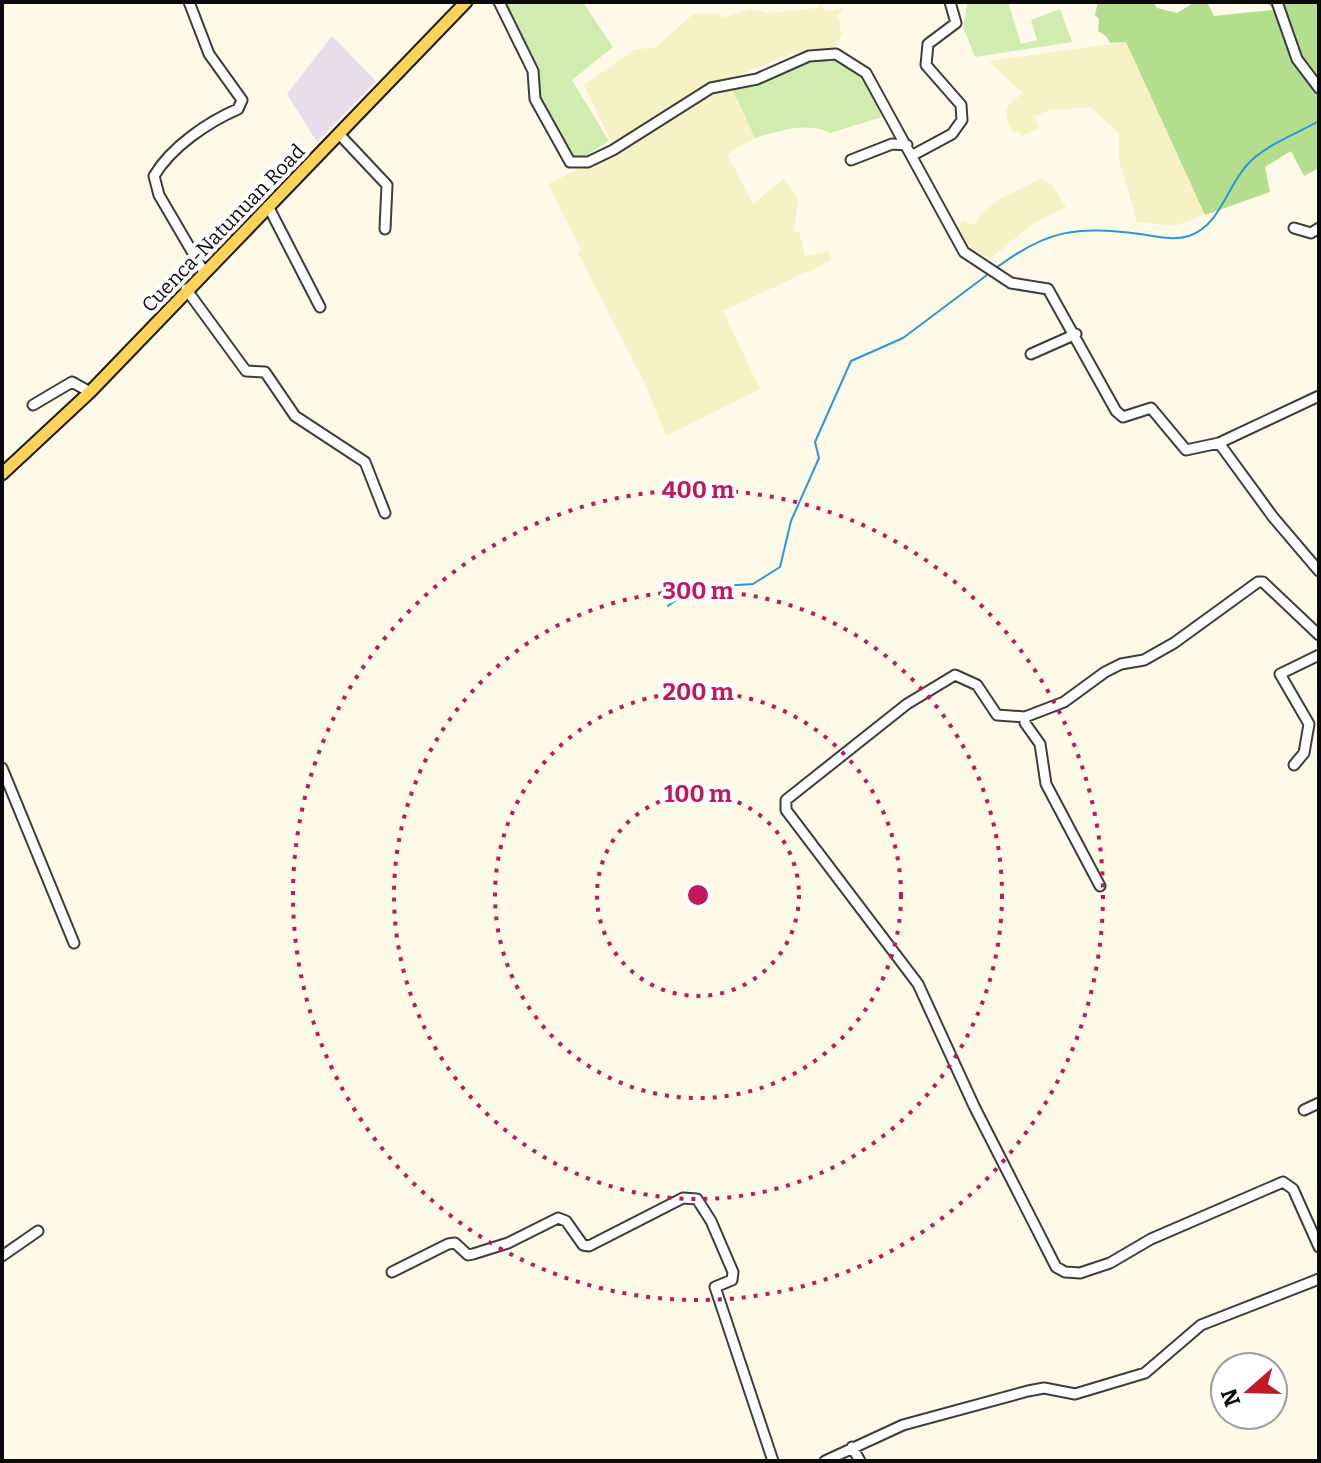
<svg xmlns="http://www.w3.org/2000/svg" width="1321" height="1463" font-family="Bitter,serif">
  <style>
    .industrial { fill: #e9ddeb }
    .farmland { fill: #f7f1c6 }
    .green { fill: #d0ecaf }
    .forest { fill: #b4de8d }
    .lines { fill: none; stroke-linecap: round; stroke-linejoin: round }
    .stream { stroke: #2997d8; stroke-width: 2 }
    .minor-casing { stroke: #3d3d3d; stroke-width: 13 }
    .major-casing { stroke: #1b1b1b; stroke-width: 15 }
    .minor { stroke: #fff; stroke-width: 9 }
    .major { stroke: #ffd258; stroke-width: 11 }
    .ring { fill: none; stroke: #c2185b; stroke-width: 4; stroke-dasharray: 4 8 }
    .labels { text-anchor: middle; stroke-width: 8; stroke-linejoin: round; paint-order: stroke }
    .street-label { font-size: 20px; fill: #0a0a0a; stroke: #fff }
    .centre { fill: #c2185b; stroke: #fff; stroke-width: 4 }
    .ring-label { font-size: 24px; text-anchor: middle; font-weight: bold; fill: #c2185b; stroke: #fff; stroke-width: 8; stroke-linejoin: round; paint-order: stroke }
  </style>
  <rect width="100%" height="100%" fill="#fffae8"/>
  <path class="industrial" d="M 332,36 L 376,81 L 317,142 L 287,94 Z"/>
  <path class="farmland" d="M 821,4 L 826,12 L 843,8 L 836,18 L 841,21 L 839,30 L 843,32 L 835,49 L 792,54 L 727,80 L 755,138 L 727,154 L 753,204 L 784,178 L 798,200 L 794,232 L 799,232 L 805,256 L 828,251 L 832,260 L 723,311 L 760,389 L 666,436 L 644,382 L 578,253 L 581,249 L 548,184 L 615,150 L 584,85 L 635,49 L 655,48 L 693,14 L 718,13 L 722,18 L 750,9 L 768,13 L 818,8 Z
    M 1126,42 L 1205,215 L 1174,226 L 1137,222 L 1119,160 L 1119,133 L 1090,107 L 1050,110 L 1035,116 L 1039,128 L 1022,136 L 1018,131 L 1013,133 L 1007,121 L 1006,108 L 1022,93 L 989,61 Z
    M 1042,178 L 1052,185 L 1066,207 L 1034,223 L 990,259 L 967,247 L 957,229 L 962,220 L 971,225 L 977,222 L 979,216 L 996,201 Z"/>
  <path class="green" d="M 499,2 L 583,2 L 613,47 L 572,80 L 609,141 L 582,157 L 569,156 L 533,92 L 537,79 Z
    M 968,2 L 1008,2 L 1021,44 L 1037,40 L 1031,20 L 1060,9 L 1072,42 L 975,57 L 963,27 Z
    M 833,57 L 861,71 L 882,117 L 830,133 C 807,121 778,131 755,138 L 731,87 L 805,58 Z"/>
  <path class="forest" d="M 1098,2 L 1153,2 L 1157,8 L 1177,13 L 1195,2 L 1207,2 L 1214,16 L 1273,10 L 1266,2 L 1319,2 L 1319,168 L 1304,176 L 1291,151 L 1265,167 L 1270,192 L 1205,215 L 1126,42 L 1110,43 L 1106,36 L 1098,31 L 1099,19 L 1095,15 Z"/>
  <g class="lines">
    <path class="stream" d="M 1317,2 L 1319,10
      M 996,268 C 1048,229 1077,226 1140,234 C 1155,236 1173,241 1189,236 C 1220,225 1226,189 1246,166 C 1263,146 1296,134 1319,121
      M 668,606 L 692,588 L 753,584 L 780,567 L 791,521 L 819,458 L 815,442 L 851,361 L 903,338 L 987,275"/>
    <g class="minor-casing">
      <path id="minor" d="M 189,2 L 209,54 L 242,100 L 238,109 C 208,122 171,147 154,176 L 159,195 L 204,272
        M 499,2 L 533,71 L 535,99 L 570,162 L 588,162 L 613,150 L 711,88 L 757,79 L 809,56 L 836,54 L 866,73 L 964,252 L 1011,283 L 1048,289 L 1116,411 L 1123,417 L 1151,408 L 1186,450 L 1219,443 L 1319,396
        M 1277,2 L 1297,59 L 1319,88
        M 339,134 L 387,185 L 385,229
        M 913,155 L 952,134 L 962,120 L 961,105 L 926,65 L 928,44 L 956,23 L 950,2
        M 851,160 L 892,144 L 907,145
        M 268,206 L 320,307
        M 1294,228 L 1311,233 L 1319,228
        M 186,289 L 246,371 L 265,372 L 295,416 L 365,462 L 385,513
        M 1031,354 L 1076,334
        M 33,405 L 72,382 L 90,392
        M 1219,443 L 1273,517 L 1319,571
        M 1319,635 L 1263,582 L 1258,582 L 1174,643 L 1144,660 L 1121,664 L 1105,672 L 1064,702 L 1025,717 L 997,715 L 977,685 L 955,675 L 907,704 L 786,800 L 786,810 L 918,984 L 974,1106 L 1056,1267 L 1065,1272 L 1080,1273 L 1110,1263 L 1151,1239 L 1283,1182 L 1293,1189 L 1319,1247
        M 1025,717 L 1025,723 L 1040,744 L 1046,784 L 1100,886
        M 1294,765 L 1304,753 L 1309,724 L 1280,674 L 1319,655
        M 2,768 L 74,943
        M 1304,1110 L 1319,1103
        M 2,1256 L 38,1231
        M 392,1272 L 448,1244 L 455,1243 L 468,1255 L 473,1254 L 508,1243 L 558,1218 L 566,1221 L 583,1245 L 589,1246 L 683,1198 L 697,1199 L 711,1221 L 733,1272 L 732,1280 L 715,1287 L 773,1461
        M 852,1447 L 860,1461
        M 825,1461 L 903,1425 L 1028,1391 L 1044,1388 L 1075,1394 L 1145,1373 L 1201,1325 L 1319,1279"/>
    </g>
    <g class="major-casing">
      <path id="major" d="M 2,474 L 90,392 L 466,2"/>
    </g>
    <use href="#minor" class="minor"/>
    <use href="#major" class="major"/>
  </g>
  <g class="ring">
    <circle cx="698" cy="895" r="101"/>
    <circle cx="698" cy="895" r="203"/>
    <circle cx="698" cy="895" r="304"/>
    <circle cx="698" cy="895" r="405"/>
  </g>
  <g class="labels">
    <g class="street-label">
      <text transform="translate(223 228) rotate(-46)" y="7">Cuenca-Natunuan Road</text>
    </g>
  </g>
  <circle cx="698" cy="895" r="12" class="centre"/>
  <g class="ring-label">
    <text x="698" y="498">400 m</text>
    <text x="698" y="599">300 m</text>
    <text x="698" y="700">200 m</text>
    <text x="698" y="802">100 m</text>
  </g>
  <rect width="1321" height="1463" fill="none" stroke="#0a0a0a" stroke-width="8"/>
  <g transform="translate(1249 1391) rotate(250)"><circle r="38" fill="#ffffff" stroke="#9d9d9d" stroke-width="2"/>
  <path d="M0-6L14 30L0 20L-14 30Z" fill="#c41825"/>
  <text y="-12" font-size="22" font-weight="bold" text-anchor="middle" fill="#0a0a0a">N</text>
  </g>
</svg>
